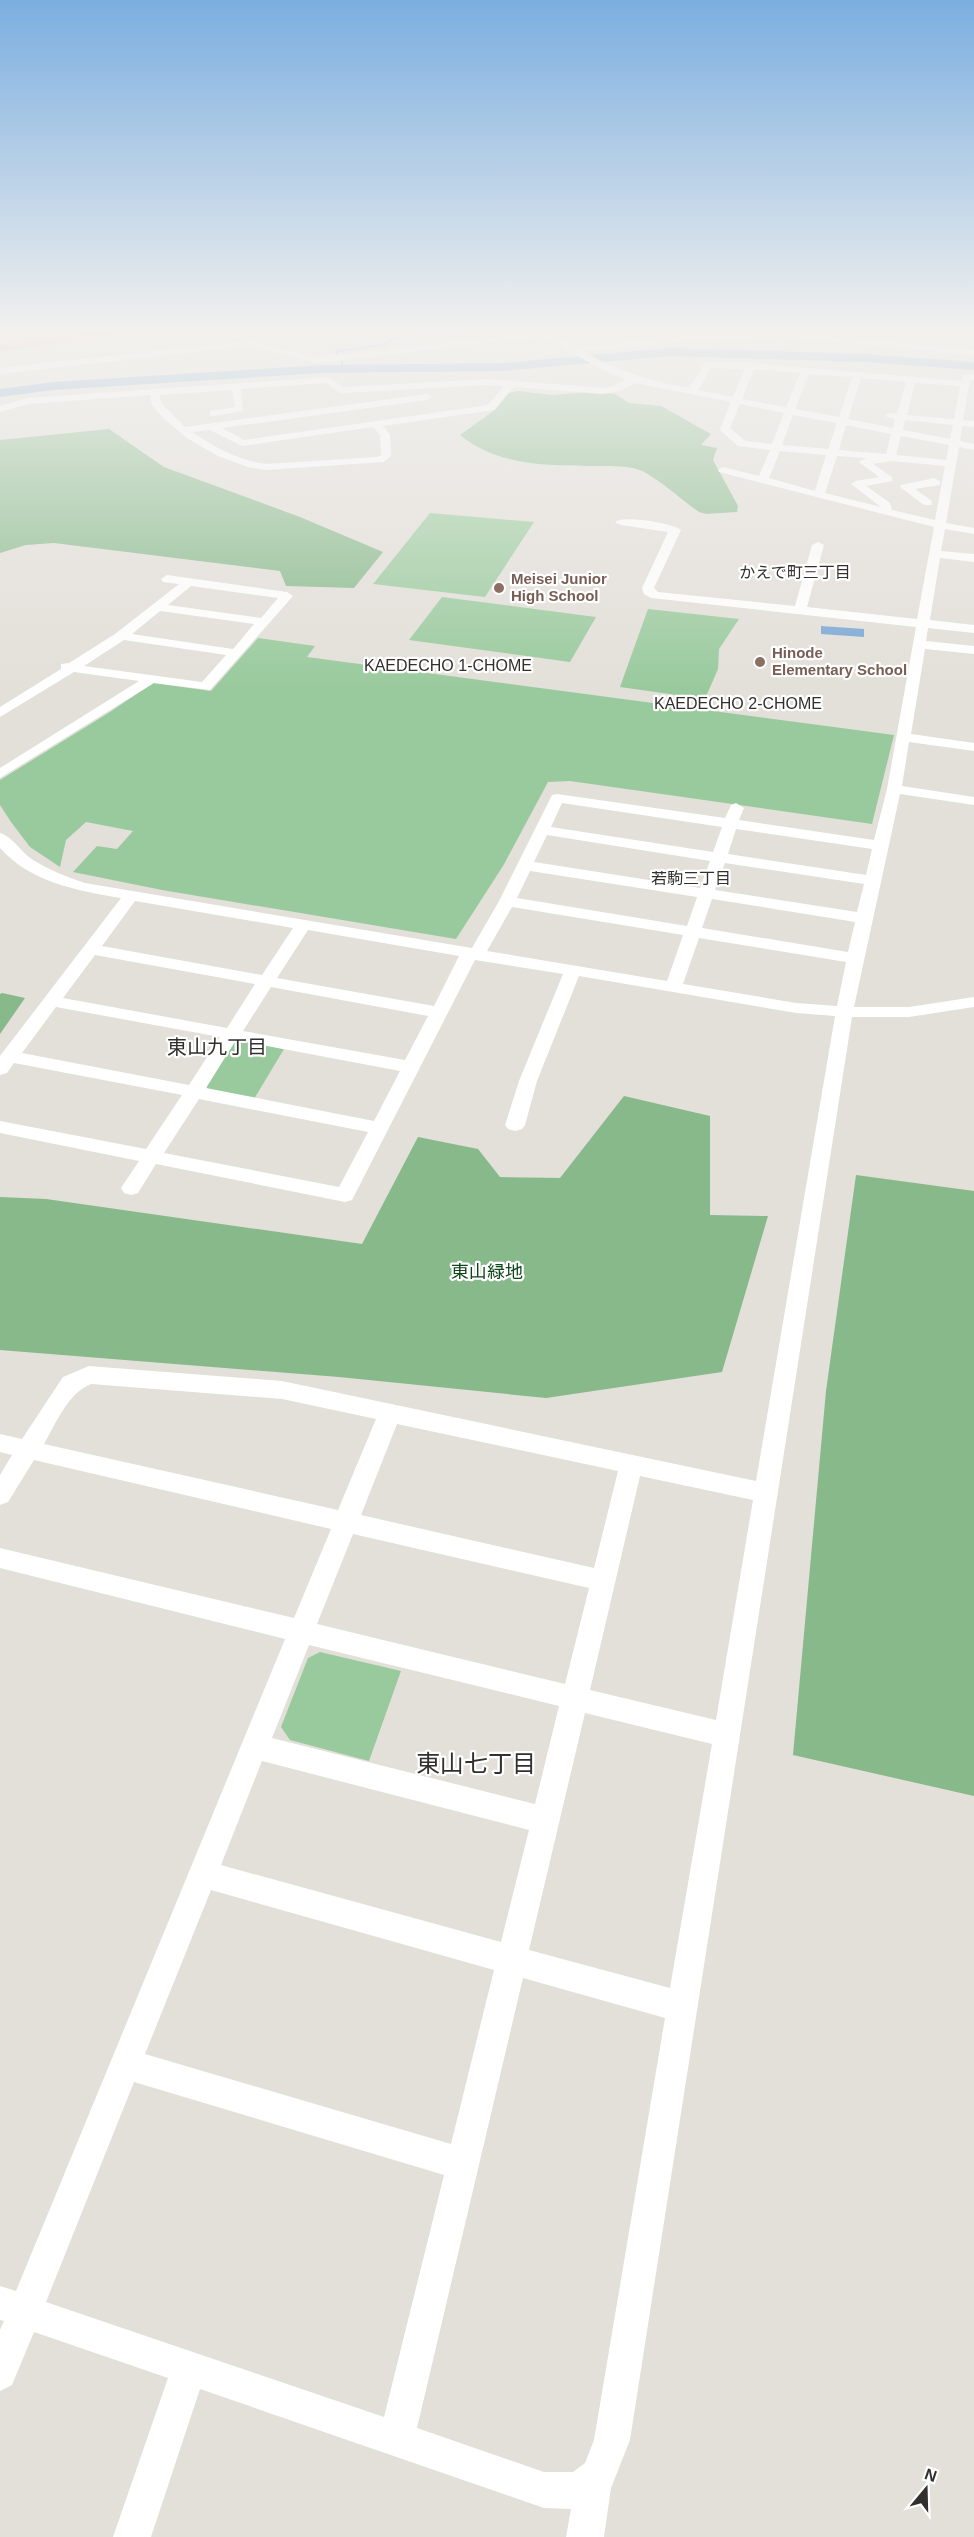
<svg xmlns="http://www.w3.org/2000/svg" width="974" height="2537" font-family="Arial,'Noto Sans JP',sans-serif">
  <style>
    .green { fill: #99ca9d }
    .forest { fill: #87b98b }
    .water { fill: #78a6d4 }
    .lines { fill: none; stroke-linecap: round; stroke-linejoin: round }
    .stream { stroke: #78a6d4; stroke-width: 2 }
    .river { fill: #78a6d4; fill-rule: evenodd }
    .minor { fill: #fff; fill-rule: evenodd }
    .highway { fill: #f4a4b1; fill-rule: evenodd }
    .education-dot { fill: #8d6e63; stroke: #fff; stroke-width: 2 }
    .labels { text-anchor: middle; stroke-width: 4.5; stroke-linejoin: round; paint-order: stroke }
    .far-education-label { font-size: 15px; font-weight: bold; fill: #785e54; stroke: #fff; text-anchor: start }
    .far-neighbourhood-label { font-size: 16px; fill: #31302e; stroke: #fff }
    .park-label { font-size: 18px; fill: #0e461a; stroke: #fff }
    .neighbourhood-label { font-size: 20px; fill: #31302e; stroke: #fff }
    .near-neighbourhood-label { font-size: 24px; fill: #31302e; stroke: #fff }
  </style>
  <rect width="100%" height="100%" fill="#e3dfd9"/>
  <path class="green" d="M 430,513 L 534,522 L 485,597 L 373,584 Z
    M 442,597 L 596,617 L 570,662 L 409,640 Z
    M 648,609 L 739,619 L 719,649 L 718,669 L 705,699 L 620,687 Z
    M 258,638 L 315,646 L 307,657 L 894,735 L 872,824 L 570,781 L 548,782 L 503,866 L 456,939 L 162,890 L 73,872 L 97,846 L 117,849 L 133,831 L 86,822 L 66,840 L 60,867 L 30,847 L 11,822 L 0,805 L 0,780 L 110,712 L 153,683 L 211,691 Z
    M 241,1041 L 284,1049 L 254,1099 L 208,1090 L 206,1085 L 234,1043 Z
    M 320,1652 L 401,1671 L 369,1761 L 290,1740 L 281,1727 L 308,1658 Z"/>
  <path class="forest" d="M 518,391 L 553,395 L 589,392 L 615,394 L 629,403 L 661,406 L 711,434 L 701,445 L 717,448 L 713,460 L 738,506 L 737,512 L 706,514 L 699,512 C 683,501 659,479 642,471 C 629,465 607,466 592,466 C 545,465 498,466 460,435 L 496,409 L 508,393 Z
    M 109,429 L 164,467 L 300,517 L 383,552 L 354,588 L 286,586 L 280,571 L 54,543 L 26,545 L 0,553 L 0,440 Z
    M 2,993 L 25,998 L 0,1034 L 0,994 Z
    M 624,1096 L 710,1116 L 710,1215 L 768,1216 L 722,1372 L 546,1398 L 339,1377 L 0,1350 L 0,1197 L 46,1199 L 362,1244 L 418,1137 L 478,1149 L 500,1177 L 560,1178 Z
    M 856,1175 L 974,1191 L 974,1796 L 793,1755 L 826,1391 Z"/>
  <path class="water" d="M 821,626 L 864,629 L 864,637 L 821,634 Z"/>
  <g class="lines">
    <path class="stream" d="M 337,356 L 336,352 L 339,351 L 384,345 L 393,339 L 466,332
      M 342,362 L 342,369"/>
    <path class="river" d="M 670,348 L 864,354 L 974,362 L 974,370 L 864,362 L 670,356 L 503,371 L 322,373 L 53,390 L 0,397 L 0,389 L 53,382 L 322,365 L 503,363 Z"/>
    <path class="minor" d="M 225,332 L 237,332 L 260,344 L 317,357 L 534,332 L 548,332 L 575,347 L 691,335 L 784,332 L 974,349 L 974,355 L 784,338 L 691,341 L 584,352 C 621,372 647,380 689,388 L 705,363 L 708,362 L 751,363 L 961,381 L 963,375 L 974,374 L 974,380 L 970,380 L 963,420 L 974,421 L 974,427 L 962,426 L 960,441 L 974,444 L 974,450 L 959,447 L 946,523 L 974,528 L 974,534 L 945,529 L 941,551 L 974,554 L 974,562 L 940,558 L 930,620 L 974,625 L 974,633 L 928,628 L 926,641 L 974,646 L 974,654 L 925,649 L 911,734 L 974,743 L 974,751 L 909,742 L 902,786 L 974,797 L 974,805 L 900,794 L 854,1007 L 909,1007 L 974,997 L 974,1007 L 909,1017 L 852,1017 L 630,2440 L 611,2488 L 604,2537 L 566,2537 L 571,2509 L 544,2508 L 200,2389 L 151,2537 L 113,2537 L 168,2378 L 34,2332 L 12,2385 L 0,2391 L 0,2330 L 4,2321 L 0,2320 L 0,2286 L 16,2291 L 285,1639 L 0,1568 L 0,1548 L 294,1618 L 331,1529 L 34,1460 L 8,1502 L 0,1505 L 0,1475 L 12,1455 L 0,1452 L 0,1434 L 22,1439 L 63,1377 L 89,1366 L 282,1381 L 756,1481 L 835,1016 L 796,1013 L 579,976 L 537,1081 L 525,1125 L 522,1129 L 515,1131 L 508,1129 L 505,1125 L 519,1081 L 563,974 L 475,960 L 352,1200 L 345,1202 L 156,1164 L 138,1193 L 131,1195 L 124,1193 L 121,1188 L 139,1161 L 0,1133 L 0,1121 L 146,1149 L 182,1095 L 14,1063 L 7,1073 L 0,1075 L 0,1056 L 121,898 C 78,891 30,882 0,848 L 0,833 C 12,836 22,853 33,860 C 49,870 67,877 85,883 L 472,948 L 499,901 L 552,795 L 557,794 L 725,818 L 731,805 L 736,803 L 744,808 L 739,820 L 874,840 L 887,789 L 916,627 L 651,598 L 644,594 L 642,588 L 668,532 L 621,525 L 615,522 C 624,515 672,523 681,530 L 654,588 L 658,592 L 795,606 L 812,545 L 818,542 L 824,545 L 807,607 L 917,619 L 934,527 L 719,472 L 718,470 L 723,467 L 759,476 L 770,450 L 738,446 L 721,431 L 720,429 L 731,402 L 635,383 L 620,391 L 603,394 L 514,387 L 494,410 L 383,426 L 390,435 L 391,456 L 384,462 L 265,470 L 248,467 L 218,456 L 187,438 L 162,417 L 152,405 L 150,395 L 29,404 L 0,412 L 0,406 L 28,398 L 328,377 L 343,387 L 487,379 L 603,388 L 614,386 L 626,379 L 609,373 L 543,337 L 317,363 L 249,346 L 0,374 L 0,368 L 241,341 ZM 711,368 L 745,369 L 733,397 L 698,390 ZM 754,369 L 800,373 L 786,407 L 742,399 ZM 809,374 L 852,377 L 839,417 L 795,409 ZM 861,378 L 906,382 L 897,414 L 890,413 L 885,416 L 895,419 L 893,428 L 848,419 ZM 326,383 L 341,393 L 487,385 L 504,386 L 488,405 L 244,440 L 222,428 L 427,400 L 432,397 L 427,394 L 185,427 L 162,404 L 159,395 L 232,390 L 235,407 L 210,411 L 210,415 L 214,416 L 243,411 L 241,389 ZM 915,383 L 960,386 L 954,419 L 907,415 ZM 740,404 L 784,413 L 772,444 L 745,441 L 730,428 ZM 793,415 L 837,423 L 828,449 L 782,445 ZM 905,420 L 953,425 L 950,439 L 903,430 ZM 846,425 L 891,434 L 886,454 L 839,450 ZM 373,427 L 380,435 L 381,455 L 377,457 L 265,464 C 238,460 214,447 192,432 L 210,430 L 242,446 ZM 901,436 L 949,445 L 946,460 L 896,455 ZM 780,451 L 826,455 L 815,491 L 769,478 ZM 837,456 L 866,458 L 859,462 L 879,477 L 856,481 L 851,484 L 881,507 L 825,493 ZM 891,461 L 945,466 L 935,520 L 892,510 L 890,503 L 866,486 L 892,481 L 892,477 L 873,464 ZM 562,803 L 722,827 L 713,852 L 551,827 ZM 736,829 L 872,849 L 866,875 L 728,854 ZM 547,835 L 710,861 L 700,888 L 534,862 ZM 725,863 L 864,884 L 857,912 L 715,890 ZM 530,871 L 697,897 L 687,926 L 517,898 ZM 712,899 L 855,922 L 848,952 L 702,928 ZM 135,901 L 293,928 L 262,975 L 102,946 ZM 512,907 L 683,935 L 667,981 L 487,951 ZM 308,930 L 459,956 L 434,1006 L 277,978 ZM 699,938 L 846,962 L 837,1006 L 796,1003 L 683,984 ZM 95,955 L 255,984 L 227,1028 L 63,998 ZM 271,987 L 428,1016 L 405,1060 L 243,1031 ZM 56,1007 L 220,1037 L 189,1085 L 22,1053 ZM 236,1040 L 400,1071 L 374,1121 L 206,1088 ZM 199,1099 L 368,1132 L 339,1187 L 164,1153 ZM 91,1384 L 282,1399 L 376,1419 L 338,1510 L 44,1444 C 57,1422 67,1394 91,1384 ZM 397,1424 L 618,1471 L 594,1568 L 361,1515 ZM 640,1476 L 753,1500 L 716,1720 L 590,1690 ZM 353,1534 L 589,1588 L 565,1684 L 317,1624 ZM 309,1645 L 559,1706 L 535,1804 L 272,1738 ZM 585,1713 L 712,1744 L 670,1988 L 529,1950 ZM 262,1761 L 529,1830 L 501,1942 L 221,1865 ZM 211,1890 L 494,1970 L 451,2144 L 145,2054 ZM 523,1978 L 665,2018 L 594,2440 L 585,2463 L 573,2472 L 544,2472 L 417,2428 ZM 134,2082 L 444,2175 L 384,2417 L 46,2302 Z
      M 934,478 L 940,481 L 940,485 L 915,489 L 932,501 L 932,505 L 924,505 L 900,487 L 901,485 Z
      M 167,575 L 287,592 L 293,596 L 210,690 L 154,683 L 0,778 L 0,768 L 139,681 L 74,672 L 0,717 L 0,707 L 61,669 L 61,664 L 69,663 L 115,634 L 179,584 L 163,582 L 161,579 ZM 191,586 L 278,598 L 261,618 L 168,605 ZM 160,611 L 254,624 L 233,649 L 132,634 ZM 124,640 L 226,655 L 202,682 L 84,666 Z"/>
    <path class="highway" d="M 84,332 L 119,332 L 113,336 L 0,352 L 0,344 Z"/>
  </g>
  <linearGradient id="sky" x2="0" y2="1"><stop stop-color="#7baee0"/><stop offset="0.48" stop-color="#f2f1ee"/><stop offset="1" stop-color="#f2f1ee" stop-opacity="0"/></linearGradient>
  <rect width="974" height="688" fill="url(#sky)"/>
  <g class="education-dot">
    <circle cx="499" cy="588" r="6"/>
    <circle cx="760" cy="662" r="6"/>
  </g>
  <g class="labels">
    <g class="far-education-label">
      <text x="511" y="584">Meisei Junior<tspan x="511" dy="17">High School</tspan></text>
      <text x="772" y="658">Hinode<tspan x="772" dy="17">Elementary School</tspan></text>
    </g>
    <g class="far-neighbourhood-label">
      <text x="795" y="578">かえで町三丁目</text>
      <text x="448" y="671">KAEDECHO 1-CHOME</text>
      <text x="738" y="709">KAEDECHO 2-CHOME</text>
      <text x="691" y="884">若駒三丁目</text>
    </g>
    <g class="park-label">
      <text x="487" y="1278">東山緑地</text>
    </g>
    <g class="neighbourhood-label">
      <text x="217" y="1054">東山九丁目</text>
    </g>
    <g class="near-neighbourhood-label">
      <text x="476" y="1772">東山七丁目</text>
    </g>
  </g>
  <g transform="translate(926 2489) rotate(19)" stroke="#ffffff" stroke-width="4.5" paint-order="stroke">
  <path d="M0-4.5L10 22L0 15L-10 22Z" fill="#31302e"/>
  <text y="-9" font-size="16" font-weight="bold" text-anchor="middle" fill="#31302e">N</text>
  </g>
</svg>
